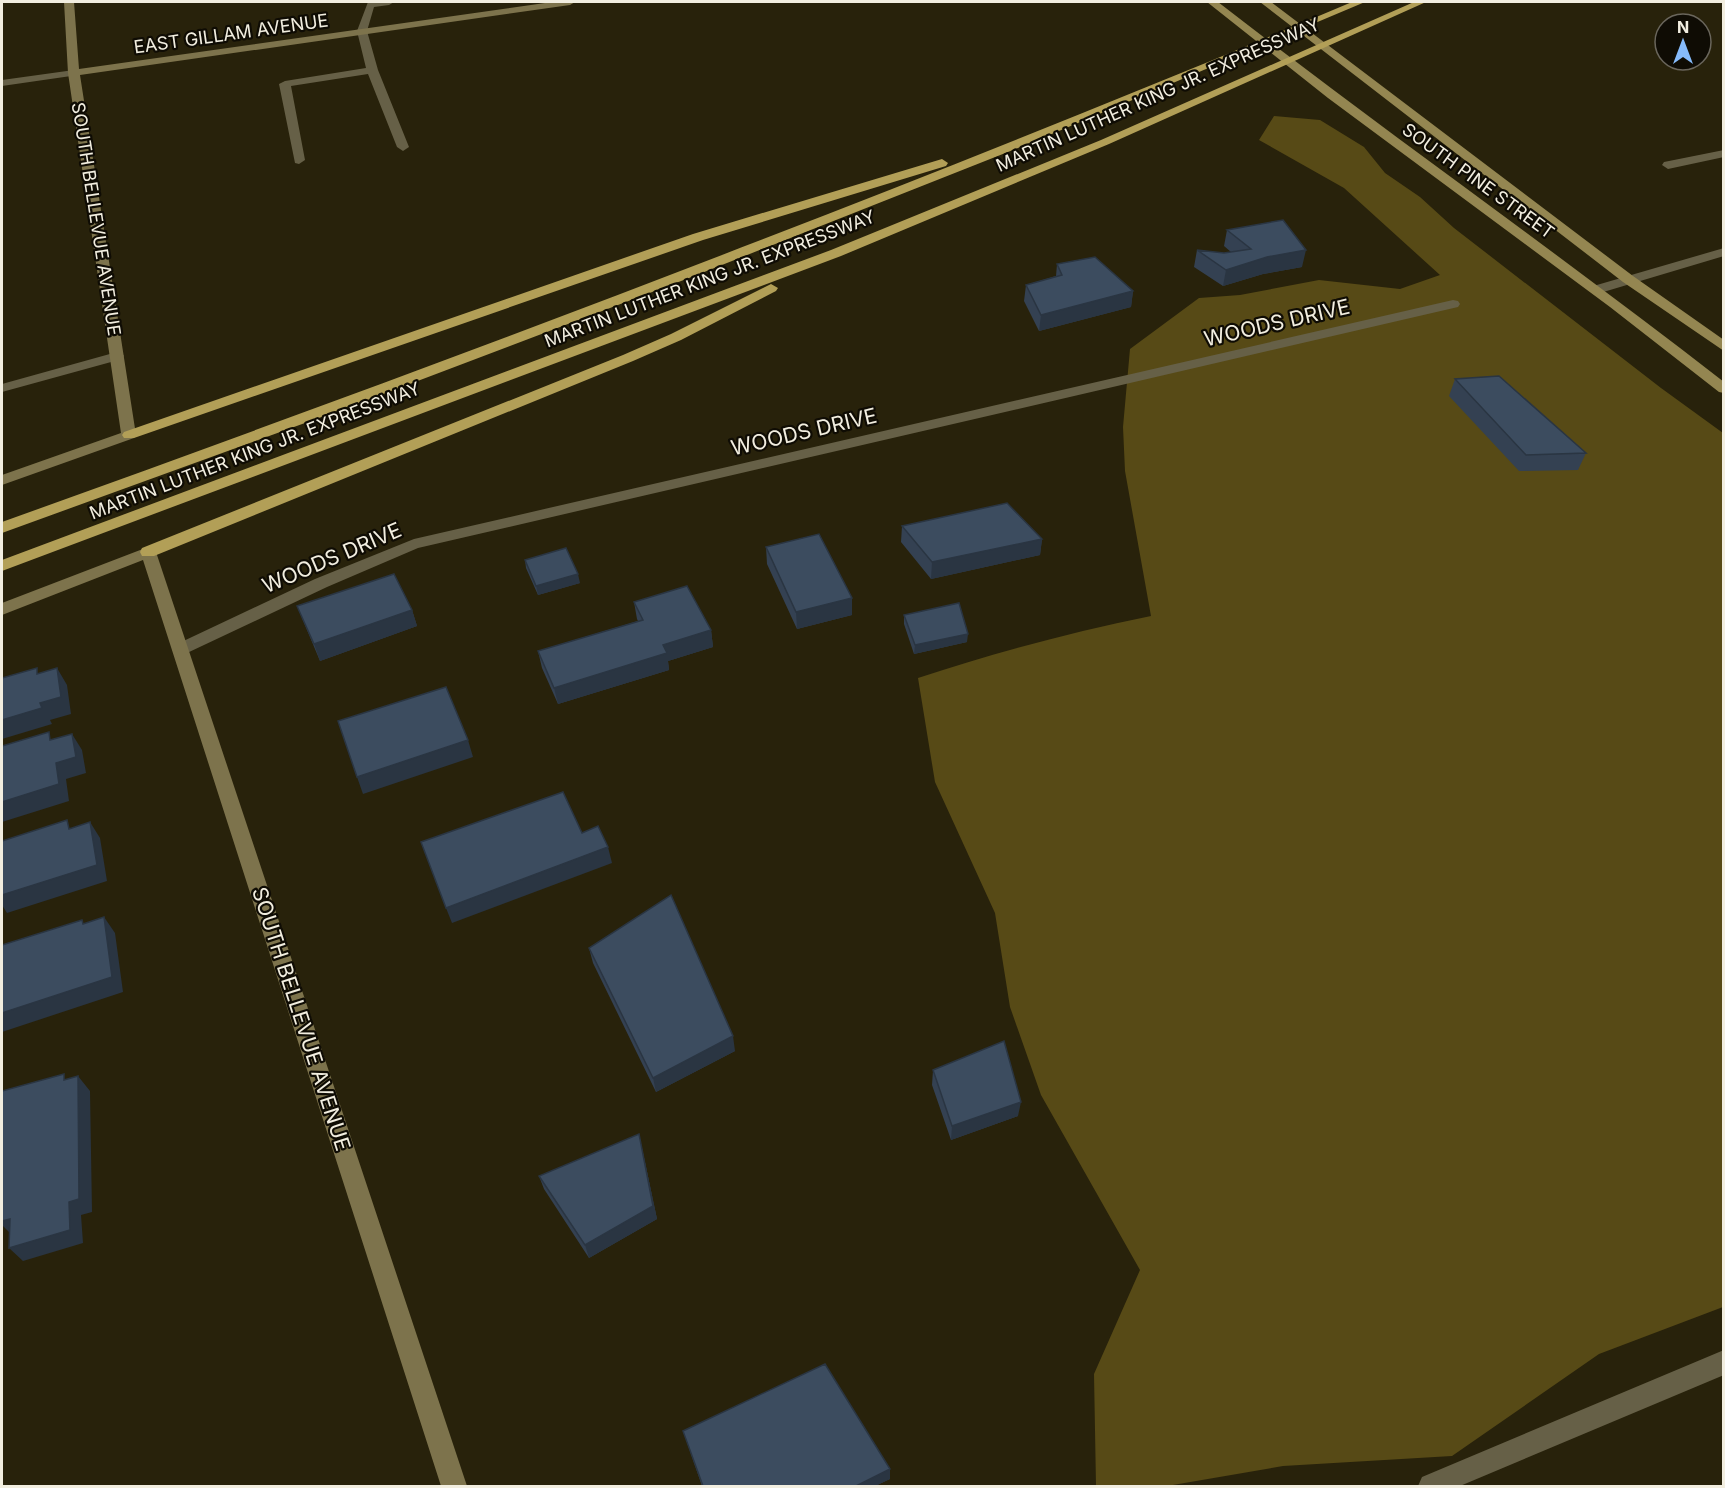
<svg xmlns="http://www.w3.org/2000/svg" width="1725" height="1488" font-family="Inter,sans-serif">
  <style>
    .forest { fill: #574a16 }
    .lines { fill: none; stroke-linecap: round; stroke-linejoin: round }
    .lane { fill: #666047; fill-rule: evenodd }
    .street { fill: #666047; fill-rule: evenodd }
    .secondary { fill: #7d734c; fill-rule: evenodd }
    .primary { fill: #948651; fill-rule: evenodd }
    .highway { fill: #b29f57; fill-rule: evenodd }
    .wall { fill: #344152 }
    .shaded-wall { fill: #2a3542 }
    .building { fill: #3c4c5f; stroke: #2a3542; stroke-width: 1.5 }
    .labels { text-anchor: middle; stroke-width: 4.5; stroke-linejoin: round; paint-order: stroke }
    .far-street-label { font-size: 18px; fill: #f2eee0; stroke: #0f0c04 }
    .street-label { font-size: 21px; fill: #f2eee0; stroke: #0f0c04 }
  </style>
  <rect width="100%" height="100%" fill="#28220b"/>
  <path class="forest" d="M 1274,116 L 1320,120 L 1364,147 L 1385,173 L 1420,197 L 1454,228 L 1661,388 L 1723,433 L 1723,1307 L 1599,1354 L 1452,1456 L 1283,1466 L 1167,1486 L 1096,1486 L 1094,1374 L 1140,1270 L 1041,1095 L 1010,1007 L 995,913 L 935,782 L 918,678 C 995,653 1071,632 1151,616 L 1125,471 L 1123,427 L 1130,349 L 1199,298 L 1240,295 L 1319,280 L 1400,289 L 1440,275 L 1344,188 L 1259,140 Z"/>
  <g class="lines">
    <path class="lane" d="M 368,2 L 394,2 L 389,5 L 374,7 L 367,31 L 378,70 L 409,147 L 403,151 L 397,147 L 368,74 L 291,86 L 305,160 L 299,164 L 295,163 L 279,84 L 285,81 L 366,68 L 357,31 Z
      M 1724,150 L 1724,157 L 1668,169 L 1662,165 L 1664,162 Z
      M 117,352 L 122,353 L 124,356 L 122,359 L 2,392 L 2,384 Z
      M 1724,1350 L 1724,1375 L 1460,1486 L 1418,1486 L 1422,1477 Z"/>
    <path class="street" d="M 74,70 L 80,73 L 78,75 L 2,86 L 2,80 Z
      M 1724,248 L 1724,256 L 1600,293 L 1595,294 L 1588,290 L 1590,287 Z
      M 1453,300 L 1458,301 L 1460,304 L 1458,307 L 418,548 L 327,587 L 187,653 L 175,653 L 172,649 L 175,645 L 315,579 L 414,539 Z"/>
    <path class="secondary" d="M 64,2 L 74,2 L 79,69 L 552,2 L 575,2 L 570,5 L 80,75 L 136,435 L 134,438 L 2,485 L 2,475 L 121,433 L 68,73 Z
      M 148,547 L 154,548 L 156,552 L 467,1486 L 441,1486 L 143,560 L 2,615 L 2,603 Z"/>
    <path class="primary" d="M 1207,2 L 1218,2 C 1384,131 1557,252 1724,382 L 1724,393 L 1719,392 L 1610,307 L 1328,98 Z
      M 1260,2 L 1271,2 L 1633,276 L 1724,340 L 1724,351 L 1623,282 Z"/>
    <path class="highway" d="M 1352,2 L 1365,2 L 1028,144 L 689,278 L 349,407 L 2,533 L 2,522 C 456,359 907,189 1352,2 Z
      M 1414,2 L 1426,2 L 1109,144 L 841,256 L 2,571 L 2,560 L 831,250 L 1101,140 Z
      M 942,159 L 948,163 L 946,166 L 703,240 L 134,438 L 124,438 L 122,435 L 124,432 L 693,234 Z
      M 771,284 L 778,288 L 776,291 L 681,340 L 633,361 L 154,556 L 142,556 L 140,552 L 142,548 L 623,355 L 671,334 Z"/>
  </g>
  <path class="wall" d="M 1227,230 L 1302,267 L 1263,274 L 1223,286 L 1194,267 L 1197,250 L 1224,253 L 1231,252 L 1224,246 Z
    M 1057,264 L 1133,291 L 1131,307 L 1039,331 L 1024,301 L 1026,285 L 1056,276 Z
    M 1455,379 L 1586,453 L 1578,470 L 1519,471 L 1449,396 Z
    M 902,526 L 1042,539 L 1040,555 L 931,579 L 901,542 Z
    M 766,547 L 852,615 L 797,629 L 767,564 Z
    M 525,560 L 580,583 L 538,595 L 526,568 Z
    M 634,602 L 711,630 L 713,647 L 668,661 L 669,670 L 558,704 L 542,668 L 538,651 L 638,621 L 637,619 Z
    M 297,606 L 412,610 L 417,626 L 320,661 Z
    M 904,615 L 967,642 L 914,654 L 904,624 Z
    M 589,948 L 735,1051 L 656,1092 L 593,963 Z
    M 933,1070 L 1018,1116 L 951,1140 L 932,1085 Z
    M 642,1148 L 657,1219 L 589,1258 L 544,1189 L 539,1176 Z
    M 683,1431 L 890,1469 L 890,1479 L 875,1486 L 702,1486 Z"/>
  <path class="shaded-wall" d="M 1306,250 L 1302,267 L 1263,274 L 1223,286 L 1226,270 L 1267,257 Z
    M 1133,291 L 1131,307 L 1039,331 L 1041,315 Z
    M 1042,539 L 1040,555 L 931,579 L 932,562 Z
    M 578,574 L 580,583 L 538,595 L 536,586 Z
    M 852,598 L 852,615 L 797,629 L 796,612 Z
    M 412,610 L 417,626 L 320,661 L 314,644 Z
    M 711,630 L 713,647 L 668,661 L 669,670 L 558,704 L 554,688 L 663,645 Z
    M 968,634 L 967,642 L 914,654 L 915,645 Z
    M 57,668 L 67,685 L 71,714 L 50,720 L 52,724 L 2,739 L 2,720 L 40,703 Z
    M 72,734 L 82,750 L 86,773 L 66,779 L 69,801 L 2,822 L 2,802 L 56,763 Z
    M 468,740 L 473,757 L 363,794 L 357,777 Z
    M 90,822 L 100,838 L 107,881 L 7,913 L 2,905 L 2,890 Z
    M 608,847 L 612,863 L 452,923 L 446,908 Z
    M 104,917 L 115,933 L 123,992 L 2,1032 L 2,1013 Z
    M 733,1036 L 735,1051 L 656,1092 L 653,1078 Z
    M 78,1076 L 90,1091 L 92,1212 L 81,1215 L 83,1243 L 23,1261 L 9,1248 L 69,1202 Z
    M 1021,1102 L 1018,1116 L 951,1140 L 952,1126 Z
    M 639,1134 L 657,1219 L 589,1258 L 585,1245 Z
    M 10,1219 L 12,1235 L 2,1225 L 2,1221 Z
    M 890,1469 L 890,1479 L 875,1486 L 856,1486 Z"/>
  <path class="building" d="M 1283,220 L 1306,250 L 1267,257 L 1226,270 L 1197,250 L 1224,253 L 1251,249 L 1227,230 Z
    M 1095,257 L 1133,291 L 1041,315 L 1026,285 L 1062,275 L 1057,264 Z
    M 1499,376 L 1586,453 L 1526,455 L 1455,379 Z
    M 1007,503 L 1042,539 L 932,562 L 902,526 Z
    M 819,534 L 852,598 L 796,612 L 766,547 Z
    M 566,548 L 578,574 L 536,586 L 525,560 Z
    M 394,574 L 412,610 L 314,644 L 297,606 Z
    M 687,586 L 711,630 L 663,645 L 667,653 L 554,688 L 538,651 L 643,620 L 634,602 Z
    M 959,603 L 968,634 L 915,645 L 904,615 Z
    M 37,668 L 37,674 L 57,668 L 61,697 L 40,703 L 42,708 L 2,720 L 2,678 Z
    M 446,687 L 468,740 L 357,777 L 338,721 Z
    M 49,732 L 50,740 L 72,734 L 76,757 L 56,763 L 59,784 L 2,802 L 2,746 Z
    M 563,792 L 582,833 L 598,826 L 608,847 L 446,908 L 421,842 Z
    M 67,820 L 69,829 L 90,822 L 97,865 L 2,895 L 2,841 Z
    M 671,895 L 733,1036 L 653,1078 L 589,948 Z
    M 104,917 L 112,977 L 2,1013 L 2,945 L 82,920 L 83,924 Z
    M 1004,1041 L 1021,1102 L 952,1126 L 933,1070 Z
    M 64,1074 L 64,1080 L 78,1076 L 79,1199 L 69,1202 L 70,1230 L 9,1248 L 10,1219 L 2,1221 L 2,1091 Z
    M 639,1134 L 653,1206 L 585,1245 L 539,1176 Z
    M 825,1364 L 890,1469 L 856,1486 L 703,1486 L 683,1431 Z"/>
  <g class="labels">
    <g class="far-street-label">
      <text transform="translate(231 34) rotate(-8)" y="6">EAST GILLAM AVENUE</text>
      <text transform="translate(1158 95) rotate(-24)" y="6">MARTIN LUTHER KING JR. EXPRESSWAY</text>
      <text transform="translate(1478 181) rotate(36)" y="6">SOUTH PINE STREET</text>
      <text transform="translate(96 219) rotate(81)" y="6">SOUTH BELLEVUE AVENUE</text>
      <text transform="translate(710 279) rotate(-21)" y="6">MARTIN LUTHER KING JR. EXPRESSWAY</text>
      <text transform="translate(255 451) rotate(-21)" y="6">MARTIN LUTHER KING JR. EXPRESSWAY</text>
    </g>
    <g class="street-label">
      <text transform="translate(1277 323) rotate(-13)" y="7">WOODS DRIVE</text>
      <text transform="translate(804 432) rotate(-13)" y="7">WOODS DRIVE</text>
      <text transform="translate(332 558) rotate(-23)" y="7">WOODS DRIVE</text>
      <text transform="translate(301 1019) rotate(72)" y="7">SOUTH BELLEVUE AVENUE</text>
    </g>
  </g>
  <rect width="1725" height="1488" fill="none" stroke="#f2eee0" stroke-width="6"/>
  <g transform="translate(1683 42)"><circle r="28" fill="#0f0c04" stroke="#6a665c" stroke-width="1.5"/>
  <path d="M0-4.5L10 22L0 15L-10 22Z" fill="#86bbfb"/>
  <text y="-9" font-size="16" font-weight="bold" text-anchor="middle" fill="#f2eee0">N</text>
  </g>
</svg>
